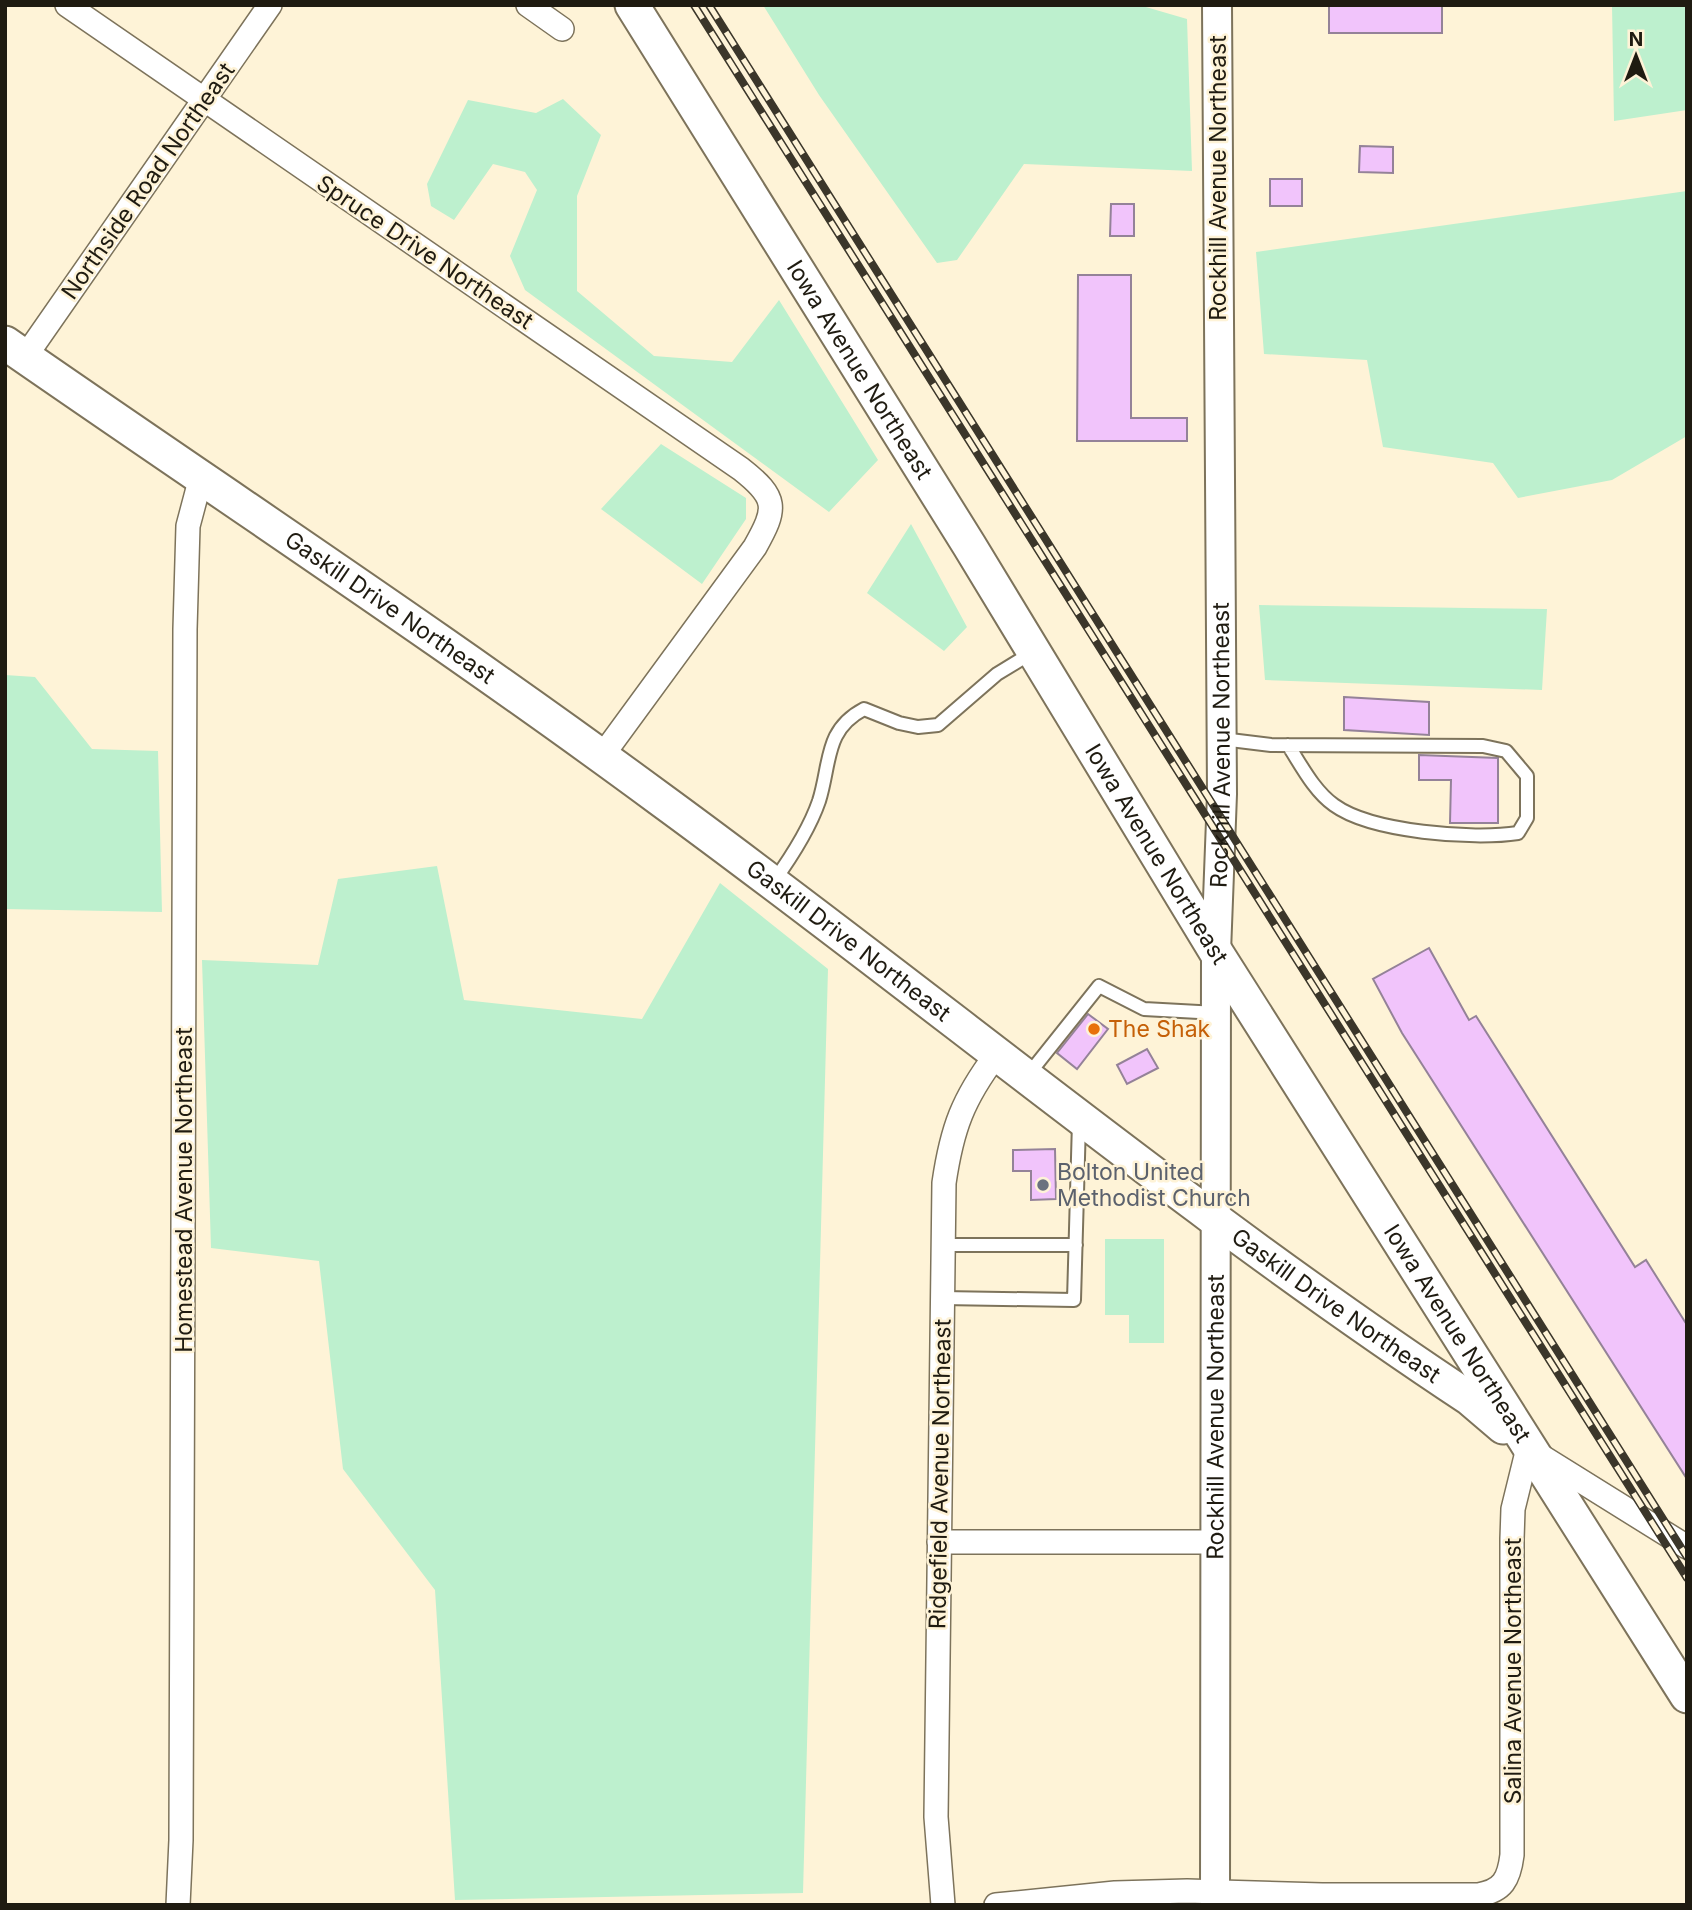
<svg xmlns="http://www.w3.org/2000/svg" width="1692" height="1910" font-family="Inter,sans-serif">
  <style>
    .green { fill: #bdf0ce }
    .building { fill: #f1c4fb; stroke: #948298; stroke-width: 2 }
    .lines { fill: none; stroke-linecap: round; stroke-linejoin: round }
    .service-casing { stroke: #7d735b; stroke-width: 16 }
    .minor-casing { stroke: #7d735b; stroke-width: 26 }
    .tertiary-casing { stroke: #7d735b; stroke-width: 32 }
    .secondary-casing { stroke: #7d735b; stroke-width: 37 }
    .service { stroke: #fff; stroke-width: 12 }
    .minor { stroke: #fff; stroke-width: 23 }
    .tertiary { stroke: #fff; stroke-width: 28 }
    .secondary { stroke: #fff; stroke-width: 33 }
    .rail-casing { stroke: #3b362a; stroke-width: 8 }
    .rail { stroke: #fef3d7; stroke-width: 5; stroke-dasharray: 16; stroke-linecap: butt }
    .food-dot { fill: #e8710a; stroke: #fef3d7; stroke-width: 2.5 }
    .worship-dot { fill: #6b7280; stroke: #fef3d7; stroke-width: 2.5 }
    .labels { text-anchor: middle; stroke-width: 5; stroke-linejoin: round; paint-order: stroke }
    .street-label { font-size: 23px; fill: #1f1b11; stroke: #fef3d7 }
    .food-label { font-size: 23px; fill: #c56008; stroke: #fef3d7; text-anchor: start }
    .worship-label { font-size: 23px; fill: #5b616d; stroke: #fef3d7; text-anchor: start }
  </style>
  <rect width="100%" height="100%" fill="#fef3d7"/>
  <path class="green" d="M 763,5 L 1139,5 L 1187,19 L 1192,171 L 1024,164 L 957,260 L 937,263 L 819,95 Z
    M 1612,5 L 1687,5 L 1687,110 L 1614,121 Z
    M 563,99 L 601,135 L 577,196 L 577,291 L 654,356 L 732,362 L 779,300 L 878,460 L 829,512 L 525,290 L 510,256 L 537,190 L 525,172 L 493,164 L 454,220 L 431,206 L 427,184 L 468,100 L 536,113 Z
    M 1687,191 L 1687,436 L 1612,480 L 1518,498 L 1493,463 L 1383,447 L 1367,360 L 1264,354 L 1256,252 Z
    M 661,444 L 746,498 L 746,519 L 702,584 L 601,509 Z
    M 911,524 L 967,627 L 944,651 L 867,593 Z
    M 1259,605 L 1547,609 L 1542,690 L 1265,680 Z
    M 5,675 L 35,677 L 92,749 L 158,751 L 162,912 L 5,909 Z
    M 437,866 L 464,1000 L 642,1019 L 720,883 L 828,969 L 803,1893 L 455,1900 L 435,1590 L 343,1469 L 319,1261 L 211,1248 L 202,960 L 318,965 L 338,879 Z
    M 1105,1239 L 1164,1239 L 1164,1343 L 1129,1343 L 1129,1315 L 1105,1315 Z"/>
  <path class="building" d="M 1329,5 L 1442,5 L 1442,33 L 1329,33 Z
    M 1360,146 L 1393,147 L 1393,173 L 1359,172 Z
    M 1270,179 L 1302,179 L 1302,206 L 1270,206 Z
    M 1111,204 L 1134,204 L 1134,236 L 1110,236 Z
    M 1078,275 L 1131,275 L 1131,418 L 1187,418 L 1187,441 L 1077,441 Z
    M 1344,697 L 1429,702 L 1429,735 L 1344,730 Z
    M 1419,755 L 1498,758 L 1498,823 L 1450,823 L 1451,780 L 1419,780 Z
    M 1429,948 L 1469,1020 L 1476,1016 L 1635,1267 L 1646,1260 L 1687,1325 L 1687,1479 L 1402,1033 L 1373,979 Z
    M 1088,1014 L 1108,1029 L 1077,1069 L 1057,1053 Z
    M 1147,1049 L 1158,1068 L 1127,1084 L 1117,1065 Z
    M 1055,1149 L 1056,1199 L 1031,1200 L 1031,1171 L 1013,1171 L 1013,1150 Z"/>
  <g class="lines">
    <g class="service-casing">
      <path id="service" d="M 1222,739 L 1271,745 L 1483,746 L 1506,751 L 1527,776 L 1527,818 L 1518,833 C 1473,840 1371,832 1334,805 C 1314,791 1301,765 1288,745
        M 774,881 C 792,856 809,830 819,801 C 831,763 824,730 864,709 L 899,723 L 918,727 L 938,725 L 997,674 L 1033,652
        M 1028,1075 L 1099,986 L 1144,1009 L 1217,1013
        M 943,1245 L 1076,1245
        M 942,1298 L 1074,1300 L 1079,1122"/>
    </g>
    <g class="minor-casing">
      <path id="minor" d="M 67,5 L 741,469 C 778,498 777,508 755,547 L 602,756
        M 528,5 L 562,29
        M 25,357 L 270,5
        M 939,1542 L 1216,1542
        M 178,1905 L 181,1840 L 185,629 L 188,526 L 201,477
        M 943,1905 L 936,1817 L 944,1183 C 952,1128 963,1099 996,1055
        M 996,1905 L 1115,1893 L 1187,1891 L 1322,1895 L 1478,1895 C 1503,1891 1509,1879 1512,1855 L 1512,1539 L 1513,1509 L 1528,1448 L 1687,1547"/>
    </g>
    <g class="tertiary-casing">
      <g id="tertiary">
        <path id="s1" d="M 1215,1905 L 1216,952 L 1222,794 L 1217,5"/>
      </g>
    </g>
    <g class="secondary-casing">
      <g id="secondary">
        <path id="s2" d="M 632,5 L 969,545 L 1216,952 L 1687,1696"/>
        <path id="s3" d="M 5,343 C 224,495 446,641 660,799 C 931,997 1189,1213 1469,1398 L 1503,1427"/>
      </g>
    </g>
    <use href="#service" class="service"/>
    <use href="#minor" class="minor"/>
    <use href="#tertiary" class="tertiary"/>
    <use href="#secondary" class="secondary"/>
    <g class="rail-casing">
      <path id="rail" d="M 694,5 L 1687,1578
        M 709,5 L 1687,1557"/>
    </g>
    <use href="#rail" class="rail"/>
  </g>
  <circle class="food-dot" cx="1094" cy="1029" r="7"/>
  <circle class="worship-dot" cx="1043" cy="1185" r="7"/>
  <g class="labels">
    <g class="street-label">
      <text transform="translate(1218 178) rotate(-90)" y="8">Rockhill Avenue Northeast</text>
      <text transform="translate(148 181) rotate(-55)" y="8">Northside Road Northeast</text>
      <text transform="translate(425 252) rotate(34)" y="8">Spruce Drive Northeast</text>
      <text dy="8" stroke="none"><textPath href="#s2" startOffset="430">Iowa Avenue Northeast</textPath></text>
      <text dy="8" stroke="none"><textPath href="#s3" startOffset="467">Gaskill Drive Northeast</textPath></text>
      <text dy="8" stroke="none"><textPath href="#s1" startOffset="1160">Rockhill Avenue Northeast</textPath></text>
      <text dy="8" stroke="none"><textPath href="#s2" startOffset="998">Iowa Avenue Northeast</textPath></text>
      <text dy="8" stroke="none"><textPath href="#s3" startOffset="1034">Gaskill Drive Northeast</textPath></text>
      <text transform="translate(184 1190) rotate(-90)" y="8">Homestead Avenue Northeast</text>
      <text dy="8" stroke="none"><textPath href="#s3" startOffset="1643">Gaskill Drive Northeast</textPath></text>
      <text dy="8" stroke="none"><textPath href="#s2" startOffset="1564">Iowa Avenue Northeast</textPath></text>
      <text dy="8" stroke="none"><textPath href="#s1" startOffset="488">Rockhill Avenue Northeast</textPath></text>
      <text transform="translate(940 1474) rotate(-89)" y="8">Ridgefield Avenue Northeast</text>
      <text transform="translate(1513 1671) rotate(-90)" y="8">Salina Avenue Northeast</text>
    </g>
    <g class="food-label">
      <text x="1108" y="1037">The Shak</text>
    </g>
    <g class="worship-label">
      <text x="1057" y="1180">Bolton United<tspan x="1057" dy="26">Methodist Church</tspan></text>
    </g>
  </g>
  <rect width="1692" height="1910" fill="none" stroke="#1f1b11" stroke-width="14"/>
  <g transform="translate(1636 56)" stroke="#fef3d7" stroke-width="5" paint-order="stroke">
  <path d="M0-5L12 26L0 18L-12 26Z" fill="#1f1b11"/>
  <text y="-10" font-size="19" font-weight="bold" text-anchor="middle" fill="#1f1b11">N</text>
  </g>
</svg>
